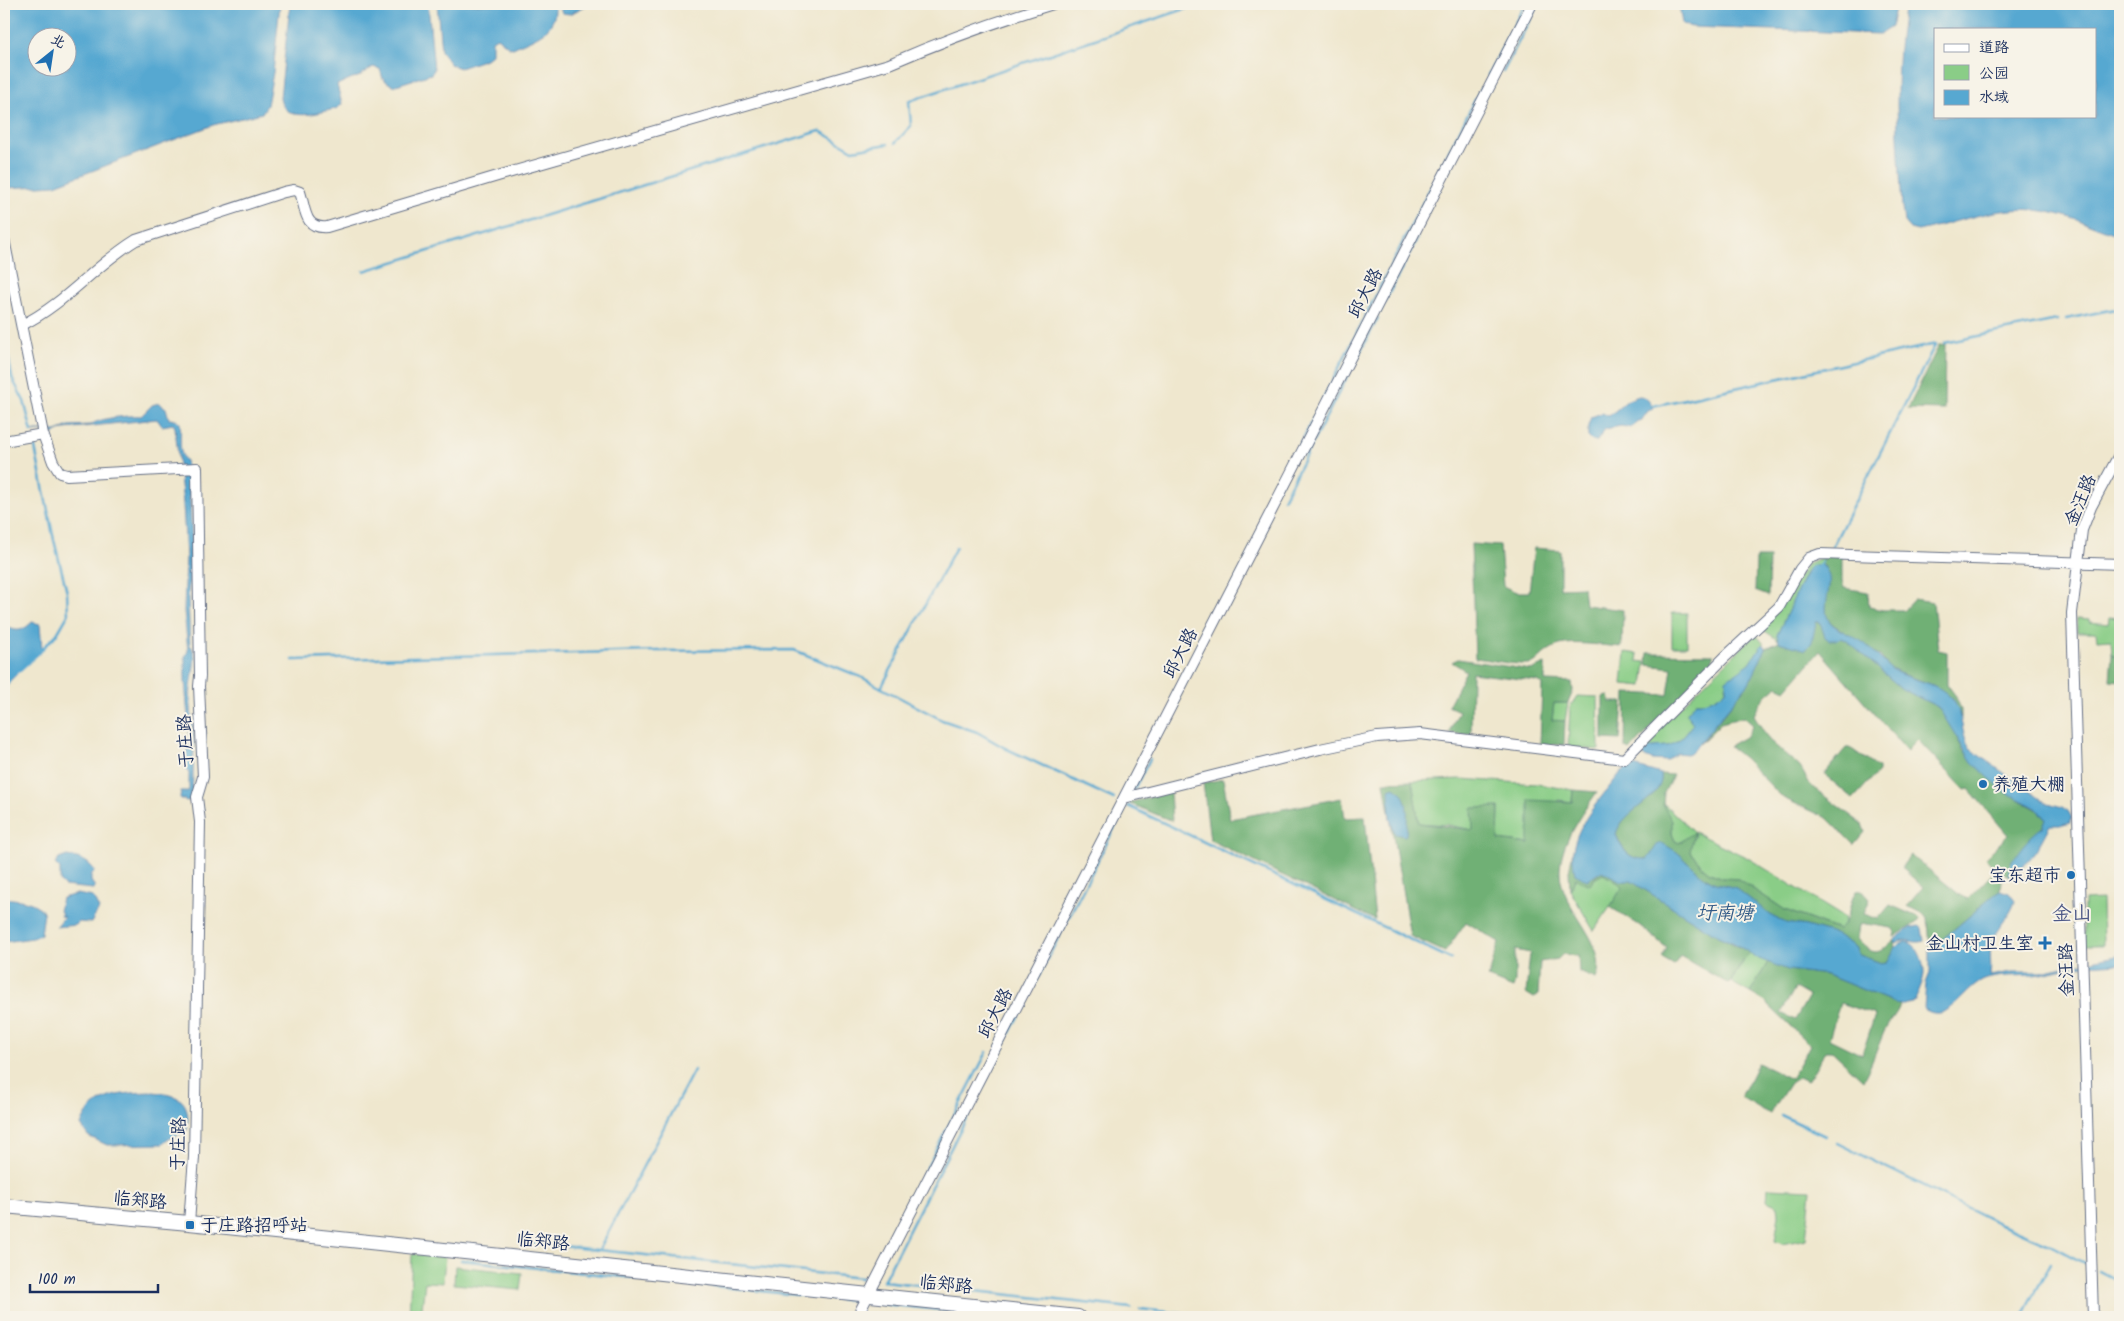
<svg xmlns="http://www.w3.org/2000/svg" width="2124" height="1321" font-family="Kalam,'LXGW WenKai TC',sans-serif">
  <style>
    .green { fill: #8acd87; stroke: #527e72 }
    .forest { fill: #6fb074; stroke: #457069; fill-rule: evenodd }
    .water { fill: #57a8d1; stroke: #396c98; fill-rule: evenodd }
    .lines { fill: none; stroke-linecap: round; stroke-linejoin: round }
    .stream { stroke: #57a8d1; stroke-width: 2.5 }
    .minor-casing { stroke: #656f85; stroke-width: 12 }
    .secondary-casing { stroke: #656f85; stroke-width: 16 }
    .minor { stroke: #fff; stroke-width: 10 }
    .secondary { stroke: #fff; stroke-width: 14 }
    .poi-dot { fill: #1f6fb2; stroke: #f7f3e8; stroke-width: 2 }
    .labels { text-anchor: middle; stroke-width: 4; stroke-linejoin: round; paint-order: stroke }
    .street-label { font-size: 18px; fill: #1b2f5e; stroke: #f7f3e8 }
    .poi-label { font-size: 18px; fill: #1b2f5e; stroke: #f7f3e8; text-anchor: start }
    .water-label { font-size: 19px; font-style: italic; fill: #305986; stroke: #f7f3e8 }
    .quarter-label { font-size: 20px; fill: #4e5988; stroke: #f7f3e8 }
  </style>
  <rect width="100%" height="100%" fill="#f7f3e8"/>
  <filter id="ink" filterUnits="userSpaceOnUse"><feTurbulence type="fractalNoise" baseFrequency=".02" numOctaves="2"/><feDisplacementMap in="SourceGraphic" scale="10" xChannelSelector="R" yChannelSelector="G"/><feConvolveMatrix kernelMatrix="1 2 1 2 8 2 1 2 1" color-interpolation-filters="sRGB"/></filter>
  <filter id="wash" filterUnits="userSpaceOnUse"><feTurbulence type="fractalNoise" baseFrequency=".0096" numOctaves="4" result="noise"/><feDisplacementMap in="SourceGraphic" scale="20" xChannelSelector="R" yChannelSelector="G"/><feGaussianBlur stdDeviation="1.12" result="paint"/><feColorMatrix in="noise" values="0 0 0 0 0 0 0 0 0 0 0 0 0 0 0 0 0 1.4 0 .05"/><feComposite in="paint" operator="in"/></filter>
  <g filter="url(#wash)">
    <rect width="100%" height="100%" fill="#efe7ce"/>
    <path class="green" d="M 1826,556 L 1820,564 L 1812,566 L 1807,570 L 1777,635 L 1778,640 L 1762,629 L 1808,563 Z
      M 1672,613 L 1687,613 L 1687,646 L 1672,646 Z
      M 2109,617 L 2120,618 L 2120,655 L 2112,655 L 2111,639 L 2097,640 L 2096,632 L 2077,632 L 2077,618 L 2090,619 L 2090,622 L 2108,624 Z
      M 1757,636 L 1764,644 L 1761,646 L 1750,663 L 1725,685 L 1726,690 C 1717,698 1708,703 1696,702 L 1686,714 L 1693,723 C 1688,731 1677,745 1667,746 C 1659,747 1654,746 1647,749 L 1643,756 L 1633,755 L 1648,738 L 1753,637 Z
      M 1625,652 L 1638,654 L 1637,661 L 1646,662 L 1643,686 L 1622,684 Z
      M 1577,696 L 1598,697 L 1599,750 L 1568,747 L 1570,707 Z
      M 1554,703 L 1568,703 L 1565,721 L 1552,721 Z
      M 1461,779 L 1537,784 L 1573,790 L 1572,802 L 1559,800 L 1530,844 L 1498,840 L 1499,807 L 1473,830 L 1448,825 L 1418,823 L 1412,781 Z
      M 1663,803 L 1694,832 L 1748,858 L 1845,918 L 1842,927 L 1839,930 L 1785,910 L 1738,879 L 1722,878 L 1708,872 L 1690,852 L 1690,845 L 1695,835 L 1692,833 L 1688,838 L 1679,843 L 1675,841 L 1672,834 L 1672,827 Z
      M 1603,874 L 1624,886 L 1594,931 L 1570,890 L 1576,877 L 1594,879 Z
      M 2102,899 L 2103,945 L 2084,945 L 2084,900 Z
      M 1749,952 L 1768,962 L 1750,993 L 1731,982 Z
      M 1768,1188 L 1811,1190 L 1806,1239 L 1782,1244 L 1775,1241 L 1779,1215 L 1778,1206 L 1767,1201 Z
      M 412,1254 L 445,1257 L 443,1283 L 425,1282 L 421,1317 L 409,1317 Z
      M 455,1266 L 522,1273 L 520,1290 L 454,1284 Z"/>
    <path class="forest" d="M 1945,344 L 1944,410 L 1908,409 L 1939,345 Z
      M 1471,544 L 1500,546 L 1503,586 L 1516,592 L 1529,592 L 1534,548 L 1560,550 L 1560,588 L 1583,587 L 1585,605 L 1623,610 L 1622,647 C 1606,646 1573,641 1560,645 C 1549,648 1543,655 1535,662 C 1526,668 1487,659 1475,658 Z
      M 1826,556 L 1842,556 L 1842,582 L 1844,588 L 1868,592 L 1869,607 L 1884,610 L 1904,610 L 1914,599 L 1933,602 L 1938,650 L 1947,652 L 1947,684 L 1955,695 L 1961,709 L 1961,718 L 1954,700 L 1933,685 L 1899,673 L 1890,668 L 1880,656 L 1831,623 L 1826,615 L 1825,567 L 1820,564 Z
      M 1756,558 L 1769,558 L 1768,596 L 1755,591 Z
      M 1816,622 L 1821,622 L 1825,637 L 1841,638 L 1846,640 L 1902,689 L 1938,707 L 1953,730 L 1963,750 L 2002,790 L 2043,813 L 2046,818 L 2046,823 L 2018,853 L 2008,872 L 2009,876 L 1995,868 L 1985,858 L 2008,835 L 1969,789 L 1965,790 L 1918,740 L 1907,751 L 1820,651 L 1786,690 L 1778,686 C 1766,694 1760,702 1754,715 L 1769,740 L 1800,767 L 1811,786 L 1862,824 L 1865,832 L 1854,845 L 1827,818 L 1783,798 L 1744,758 L 1729,746 L 1747,736 L 1753,725 L 1744,717 L 1721,723 L 1700,744 L 1749,683 L 1766,648 L 1779,642 L 1806,649 Z
      M 1648,653 L 1713,654 L 1713,664 L 1630,750 L 1625,748 L 1626,693 L 1668,695 L 1672,668 L 1647,665 Z
      M 2112,655 L 2120,655 L 2120,681 L 2110,680 Z
      M 1458,659 L 1531,670 L 1545,664 L 1545,681 L 1572,682 L 1573,691 L 1568,703 L 1554,703 L 1552,720 L 1565,721 L 1564,745 L 1540,744 L 1542,685 L 1537,681 L 1472,673 L 1471,735 L 1449,733 L 1459,711 L 1448,706 L 1466,671 L 1452,662 Z
      M 1609,696 L 1610,702 L 1623,702 L 1620,740 L 1603,739 L 1603,697 Z
      M 1846,748 L 1849,748 L 1853,750 L 1878,768 L 1878,772 L 1853,799 L 1824,774 Z
      M 1661,774 L 1673,775 L 1664,793 L 1663,805 L 1672,821 L 1672,834 L 1675,841 L 1679,843 L 1694,832 L 1690,852 L 1708,872 L 1722,878 L 1738,879 L 1785,910 L 1838,930 C 1849,923 1849,902 1856,891 C 1862,890 1867,893 1870,899 L 1864,914 L 1878,919 L 1890,905 L 1920,918 L 1919,921 L 1894,937 L 1895,932 L 1892,928 L 1866,924 L 1859,925 L 1857,939 C 1874,957 1878,955 1894,940 C 1896,948 1892,955 1887,962 L 1881,963 L 1859,955 L 1855,947 L 1837,935 L 1806,926 L 1786,923 L 1773,917 L 1736,888 L 1715,883 L 1703,876 L 1677,852 C 1647,859 1630,870 1616,834 C 1622,809 1665,799 1661,774 Z
      M 1223,779 L 1230,819 L 1342,798 L 1345,818 L 1365,817 L 1375,920 L 1210,840 L 1203,783 Z
      M 1412,781 L 1419,823 L 1473,830 L 1472,808 L 1499,807 L 1498,840 L 1529,844 L 1529,800 L 1572,802 L 1573,790 L 1597,792 C 1581,815 1561,841 1560,870 C 1559,909 1611,943 1596,979 L 1579,972 L 1578,956 L 1563,954 L 1558,959 L 1540,962 L 1538,996 L 1534,998 L 1526,993 L 1530,953 L 1515,950 L 1515,982 L 1513,988 L 1488,978 L 1499,942 L 1466,922 L 1445,952 L 1410,936 L 1384,782 Z
      M 1170,792 L 1172,821 L 1129,803 Z
      M 1573,851 L 1575,874 L 1594,877 L 1602,871 L 1621,881 L 1631,881 L 1718,936 L 1749,952 L 1729,984 L 1680,956 L 1674,965 L 1662,958 L 1667,948 L 1639,925 L 1610,907 L 1623,886 L 1603,874 L 1594,879 L 1590,885 L 1576,878 L 1570,890 L 1569,871 Z
      M 1911,855 L 1961,896 L 1968,899 L 1992,874 L 2001,880 L 2000,890 L 1930,950 L 1928,919 L 1925,915 L 1907,906 L 1923,887 L 1903,869 L 1903,865 Z
      M 1768,962 L 1789,970 L 1827,975 L 1900,1005 C 1896,1016 1888,1022 1884,1032 C 1877,1048 1872,1065 1863,1080 L 1832,1051 L 1826,1051 L 1807,1081 L 1799,1077 L 1790,1083 L 1770,1114 L 1741,1097 L 1758,1063 L 1791,1079 L 1810,1045 L 1764,1001 L 1750,993 ZM 1795,988 L 1809,996 L 1795,1020 L 1781,1013 ZM 1840,1003 L 1875,1015 L 1862,1055 L 1829,1039 Z"/>
    <path class="water" d="M 4,4 L 280,4 L 273,73 L 267,105 L 262,113 L 213,125 L 55,185 L 8,188 L 4,186 ZM 38,38 L 68,38 L 68,68 L 38,68 Z
      M 290,4 L 428,4 L 434,70 L 431,74 L 393,86 L 383,79 L 380,69 L 373,67 L 358,77 L 352,78 L 337,85 L 342,104 L 338,108 C 321,112 285,125 280,98 Z
      M 437,4 L 555,4 C 557,33 535,37 513,48 L 509,47 L 497,37 L 492,40 L 492,54 L 486,59 L 460,68 L 450,64 L 441,51 Z
      M 559,4 L 589,4 L 570,14 L 562,13 Z
      M 1679,4 L 1896,4 L 1891,27 L 1880,34 L 1692,27 L 1682,24 Z
      M 1905,4 L 2120,4 L 2120,236 C 2094,226 2064,213 2035,210 C 1996,206 1956,223 1918,231 L 1910,229 L 1904,222 L 1902,207 C 1898,137 1892,73 1905,4 ZM 1935,29 L 2095,29 L 2095,116 L 1935,116 Z
      M 1639,396 C 1645,396 1652,403 1653,409 L 1648,411 L 1641,421 L 1637,421 L 1631,428 L 1621,426 L 1605,429 L 1597,441 L 1592,441 L 1588,437 L 1588,426 L 1591,417 L 1602,413 L 1609,416 L 1628,400 Z
      M 159,403 L 166,408 L 169,419 L 177,420 L 180,423 C 182,435 177,453 186,461 L 189,483 L 192,541 L 188,598 L 190,646 L 192,647 L 195,658 L 190,695 L 194,745 L 192,800 L 187,801 L 180,798 L 181,791 L 189,791 L 189,773 L 185,769 L 186,753 L 190,745 L 185,681 L 185,657 L 188,651 L 184,611 L 186,558 L 183,504 L 175,427 L 173,424 L 162,426 L 157,419 L 64,429 L 53,434 L 45,431 L 32,432 L 31,431 L 56,431 L 69,426 L 91,425 C 98,418 130,415 141,416 L 152,405 Z
      M 1820,564 C 1842,577 1816,607 1831,623 C 1840,632 1854,636 1864,643 C 1874,651 1889,669 1898,673 C 1915,681 1940,683 1952,699 C 1964,713 1960,734 1970,749 L 2045,802 L 2062,807 L 2068,811 L 2072,818 L 2070,822 L 2060,825 L 2050,825 L 2036,851 L 2014,878 L 2009,876 C 2005,863 2032,833 2043,827 L 2046,818 L 2036,808 L 2002,790 L 1972,762 L 1938,707 L 1902,689 L 1846,640 L 1841,638 L 1837,640 L 1829,640 L 1825,637 L 1820,622 L 1816,622 L 1812,642 L 1806,650 L 1779,642 L 1777,635 L 1803,579 L 1811,566 Z
      M 32,622 L 40,624 L 42,649 L 9,682 L 4,678 L 4,629 L 8,627 C 18,633 24,630 32,622 Z
      M 1764,644 L 1766,648 L 1749,683 L 1692,752 L 1687,754 L 1677,753 L 1667,761 L 1652,760 L 1643,756 L 1647,749 C 1654,746 1659,747 1667,746 C 1677,745 1688,732 1693,723 L 1686,714 L 1696,702 C 1708,703 1717,698 1726,690 L 1726,680 L 1750,663 L 1761,646 Z
      M 1634,766 L 1661,774 C 1665,799 1622,809 1616,834 C 1622,851 1629,860 1648,859 L 1657,845 L 1662,843 L 1677,852 L 1704,877 L 1715,883 L 1736,888 L 1773,917 L 1786,923 L 1806,926 L 1837,935 L 1855,947 L 1859,955 L 1881,963 L 1887,962 C 1891,957 1893,949 1898,945 C 1914,932 1925,962 1924,974 C 1923,983 1918,992 1915,1001 L 1900,1005 L 1827,975 L 1788,970 L 1759,959 L 1734,943 L 1718,936 L 1631,881 L 1621,881 L 1602,871 L 1587,880 L 1575,874 C 1574,867 1572,857 1573,850 C 1578,821 1604,795 1621,772 L 1627,768 Z
      M 1394,787 C 1411,795 1407,819 1406,835 L 1405,836 L 1395,834 L 1390,819 L 1389,789 Z
      M 67,856 C 79,858 88,860 95,871 L 91,875 L 91,881 L 95,887 L 93,889 L 64,886 L 60,882 L 60,869 L 55,864 L 59,859 Z
      M 2000,890 L 2009,893 L 2015,901 C 2011,917 1995,928 1991,944 C 1989,954 1992,965 1990,976 L 2012,972 L 2041,972 L 2120,955 L 2120,963 C 2106,964 2092,964 2078,966 C 2066,968 2053,972 2041,974 C 2023,977 2005,974 1987,979 C 1964,986 1950,1026 1924,1009 L 1926,983 L 1930,973 L 1930,950 Z
      M 77,894 L 93,897 L 99,909 L 91,923 L 79,922 L 76,925 L 56,927 L 64,917 L 60,916 L 62,913 L 59,911 L 62,898 Z
      M 4,898 C 19,900 35,900 44,913 L 41,934 L 33,938 L 4,942 Z
      M 1919,926 L 1922,928 L 1924,941 C 1912,945 1907,936 1895,943 L 1894,940 L 1910,928 Z
      M 153,1092 C 181,1095 191,1101 187,1130 C 178,1136 170,1136 163,1144 L 107,1145 L 88,1136 L 81,1125 C 93,1093 122,1093 153,1092 Z"/>
    <g class="lines">
      <path class="stream" d="M 1503,72 L 1538,4
        M 1488,75 L 1525,4
        M 895,143 L 911,126 L 909,101 L 1200,4
        M 364,271 L 820,131 L 853,150 L 888,144
        M 1380,311 L 1417,239
        M 2066,319 L 2120,308
        M 1944,343 L 2057,320
        M 4,345 L 7,350 L 12,378 L 24,401 L 32,432
        M 1653,406 L 1936,344
        M 34,443 L 54,540 L 67,592 L 68,615 L 57,634 L 42,649
        M 1279,486 L 1481,88
        M 1283,499 L 1378,318
        M 1832,547 L 1935,345
        M 1820,564 L 1822,561
        M 293,660 L 657,651 L 794,650 L 861,677 L 942,720 L 977,732 L 1005,748 L 1114,799
        M 881,688 L 956,547
        M 4,690 L 10,679 L 42,650
        M 1133,791 L 1150,759
        M 1128,806 L 1451,959
        M 1781,1115 L 1825,1136
        M 1837,1143 L 1998,1223 L 2050,1245 L 2084,1263
        M 524,1242 L 870,1279
        M 599,1250 L 694,1070
        M 461,1260 L 857,1301
        M 2099,1271 L 2120,1282
        M 869,1279 L 987,1052
        M 883,1281 L 1122,813
        M 883,1281 L 1131,1308
        M 873,1303 L 1010,1317
        M 1140,1309 L 1212,1317
        M 2022,1317 L 2051,1263"/>
    </g>
  </g>
  <g filter="url(#ink)">
    <g class="lines">
      <g class="minor-casing">
        <path id="minor" d="M 4,239 L 43,434 L 53,462 L 60,473 L 67,475 L 197,468 L 200,676 L 199,686 L 203,777 L 197,797 L 200,822 L 194,1157 L 189,1223
          M 22,325 C 65,304 95,265 136,240 L 284,192 L 294,190 L 300,192 C 306,210 304,229 327,227 L 501,175 L 889,64 C 942,41 997,21 1053,4
          M 4,441 L 43,434
          M 1124,798 L 1320,749 L 1377,737 L 1420,734 L 1624,759 L 1725,657 L 1779,607 L 1800,569 L 1809,558 L 1820,554 L 2120,564
          M 857,1317 L 1532,4
          M 2093,1317 L 2072,613 L 2082,530 L 2091,507 L 2120,453"/>
      </g>
      <g class="secondary-casing">
        <path id="secondary" d="M 4,1206 L 189,1223 L 1078,1317"/>
      </g>
      <use href="#minor" class="minor"/>
      <use href="#secondary" class="secondary"/>
    </g>
  </g>
  <g class="poi-dot">
    <circle cx="1983" cy="784" r="5"/>
    <circle cx="2071" cy="875" r="5"/>
    <path d="M2042.5 935.5h5v5h5v5h-5v5h-5v-5h-5v-5h5z"/>
    <rect x="185" y="1220" width="10" height="10" rx="2.5"/>
  </g>
  <g class="labels">
    <g class="street-label">
      <text transform="translate(1365 293) rotate(-63)" y="6">邱大路</text>
      <text transform="translate(2080 500) rotate(-67)" y="6">金汪路</text>
      <text transform="translate(1180 653) rotate(-63)" y="6">邱大路</text>
      <text transform="translate(185 741) rotate(-93)" y="6">于庄路</text>
      <text transform="translate(2066 970) rotate(-92)" y="6">金汪路</text>
      <text transform="translate(995 1013) rotate(-63)" y="6">邱大路</text>
      <text transform="translate(178 1144) rotate(-88)" y="6">于庄路</text>
      <text transform="translate(140 1200) rotate(5)" y="6">临郑路</text>
      <text transform="translate(543 1241) rotate(6)" y="6">临郑路</text>
      <text transform="translate(946 1284) rotate(6)" y="6">临郑路</text>
    </g>
    <g class="poi-label">
      <text x="1993" y="790">养殖大棚</text>
      <text x="2061" y="881" text-anchor="end">宝东超市</text>
      <text x="2034" y="949" text-anchor="end">金山村卫生室</text>
      <text x="200" y="1231">于庄路招呼站</text>
    </g>
    <g class="water-label">
      <text x="1725" y="919">圩南塘</text>
    </g>
    <g class="quarter-label">
      <text x="2072" y="920">金山</text>
    </g>
  </g>
  <rect width="2124" height="1321" fill="none" stroke="#f7f3e8" stroke-width="20"/>
  <rect x="1934" y="28" width="162" height="90" fill="#f7f3e8" stroke="#9fa5b1"/>
  <rect x="1944" y="44" width="25" height="8" fill="#ffffff" stroke="#9fa5b1"/>
  <text x="1979" y="52" font-size="15" fill="#1b2f5e">道路</text>
  <rect x="1944" y="65" width="25" height="15" fill="#8acd87" stroke="#9fa5b1"/>
  <text x="1979" y="78" font-size="15" fill="#1b2f5e">公园</text>
  <rect x="1944" y="90" width="25" height="15" fill="#57a8d1" stroke="#9fa5b1"/>
  <text x="1979" y="102" font-size="15" fill="#1b2f5e">水域</text>
  <g transform="translate(52 52) rotate(30)"><circle r="24" fill="#f7f3e8" stroke="#9fa5b1"/>
  <path d="M0-4L9 19L0 12L-9 19Z" fill="#1f6fb2"/>
  <text y="-8" font-size="14" font-weight="bold" text-anchor="middle" fill="#1b2f5e">北</text>
  </g>
  <path d="M30 1284v8h128v-8" fill="none" stroke="#1b2f5e" stroke-width="2.5"/>
  <text x="38" y="1284" font-size="15" fill="#1b2f5e" stroke="#f7f3e8" stroke-width="4" paint-order="stroke">100 m</text>
</svg>
